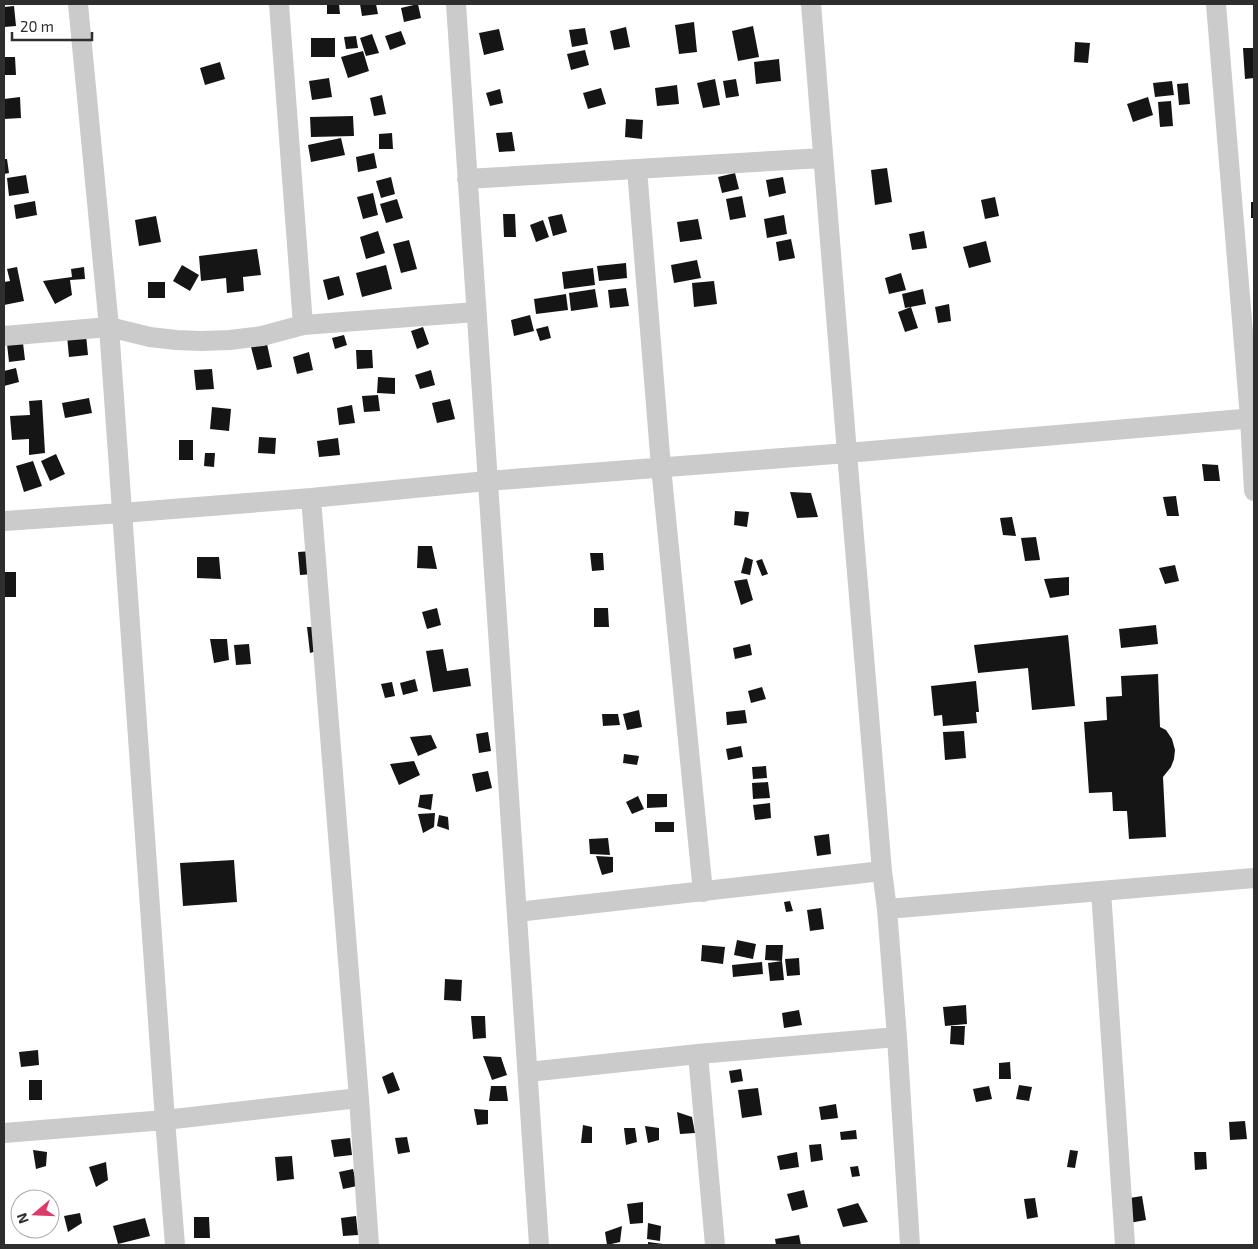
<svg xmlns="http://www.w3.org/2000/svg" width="1258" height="1249" font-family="'Exo 2',sans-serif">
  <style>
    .building { fill: #151515 }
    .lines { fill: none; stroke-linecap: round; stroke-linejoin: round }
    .minor { stroke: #cbcbcb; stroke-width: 20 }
  </style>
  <rect width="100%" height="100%" fill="#fff"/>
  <path class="building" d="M 327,4 L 339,4 L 340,14 L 327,14 Z
    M 360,4 L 376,4 L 378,14 L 362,16 Z
    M 418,4 L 421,18 L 404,22 L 401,8 Z
    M 14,6 L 16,26 L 4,27 L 4,7 Z
    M 694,22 L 697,52 L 679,54 L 675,25 Z
    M 753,26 L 759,57 L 738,61 L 732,31 Z
    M 626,27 L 630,47 L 614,50 L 610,31 Z
    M 585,28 L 588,44 L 572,47 L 569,30 Z
    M 499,29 L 504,50 L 484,55 L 479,33 Z
    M 401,31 L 406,44 L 390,50 L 385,36 Z
    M 372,34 L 379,53 L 366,56 L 360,38 Z
    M 356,36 L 358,48 L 346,49 L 344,37 Z
    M 311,38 L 335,38 L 335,57 L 311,57 Z
    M 1075,42 L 1090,43 L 1088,63 L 1074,62 Z
    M 1243,48 L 1254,48 L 1254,78 L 1245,79 Z
    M 585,50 L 589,65 L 571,70 L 567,54 Z
    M 363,51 L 369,71 L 348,78 L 341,57 Z
    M 4,57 L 15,57 L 16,75 L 4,75 Z
    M 779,59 L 781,81 L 756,84 L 754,62 Z
    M 220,62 L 225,79 L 205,85 L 200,68 Z
    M 329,78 L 332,97 L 312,100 L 309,81 Z
    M 715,79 L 720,105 L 703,108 L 697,83 Z
    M 736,79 L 739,96 L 726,98 L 723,81 Z
    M 1172,81 L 1174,95 L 1155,97 L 1153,83 Z
    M 1188,83 L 1190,104 L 1179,105 L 1177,84 Z
    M 677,85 L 679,104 L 657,106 L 655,88 Z
    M 601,88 L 606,104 L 588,109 L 583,93 Z
    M 500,89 L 503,103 L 490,106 L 486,93 Z
    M 382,95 L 386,114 L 374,116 L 370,98 Z
    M 20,97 L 21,118 L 4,119 L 4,99 Z
    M 1148,97 L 1153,115 L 1133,122 L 1127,104 Z
    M 1171,101 L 1173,126 L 1160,127 L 1158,102 Z
    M 353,116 L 354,136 L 311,137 L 310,117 Z
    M 626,119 L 643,120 L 642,139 L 625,137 Z
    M 512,132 L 515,151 L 499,152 L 496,133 Z
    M 392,133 L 393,149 L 379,149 L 379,134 Z
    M 341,138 L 345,155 L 311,162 L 308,145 Z
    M 374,153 L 377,168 L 358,172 L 356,157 Z
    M 4,159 L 7,159 L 9,173 L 4,174 Z
    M 887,168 L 892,202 L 875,205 L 871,170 Z
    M 735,173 L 739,189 L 722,193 L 718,177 Z
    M 26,175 L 29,193 L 9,196 L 7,178 Z
    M 391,177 L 395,194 L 381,198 L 376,181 Z
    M 783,177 L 786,193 L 769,197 L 766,180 Z
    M 373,193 L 378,215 L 363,219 L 357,197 Z
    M 742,196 L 746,217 L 730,220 L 726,199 Z
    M 995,197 L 999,216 L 985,219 L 981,200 Z
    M 397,199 L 403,218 L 386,223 L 380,204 Z
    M 35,201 L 37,215 L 16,219 L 14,205 Z
    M 1251,202 L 1254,202 L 1254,218 L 1251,218 Z
    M 503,214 L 515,214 L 516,237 L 504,237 Z
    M 562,214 L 567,232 L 553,236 L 548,217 Z
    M 784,215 L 787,234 L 767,238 L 764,219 Z
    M 156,216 L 161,242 L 139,246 L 135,220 Z
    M 698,219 L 702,239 L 680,242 L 677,222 Z
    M 543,220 L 549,237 L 536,242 L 530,225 Z
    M 378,231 L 385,253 L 366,259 L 360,237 Z
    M 924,231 L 927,248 L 912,250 L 909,234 Z
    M 791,239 L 795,258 L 779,261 L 776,242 Z
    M 409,240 L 417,269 L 401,273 L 393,244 Z
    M 986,241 L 991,262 L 969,268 L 963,247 Z
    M 257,249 L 261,275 L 243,277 L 244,291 L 227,293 L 226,278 L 201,281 L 199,256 Z
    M 697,260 L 701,278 L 674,283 L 671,265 Z
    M 626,263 L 627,278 L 599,281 L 597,266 Z
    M 182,265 L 199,275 L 190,291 L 173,281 Z
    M 386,265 L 392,289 L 362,297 L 356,273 Z
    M 17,267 L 24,301 L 4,305 L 4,282 L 10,281 L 7,269 Z
    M 84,267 L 85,279 L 70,280 L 72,295 L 55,304 L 43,281 L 72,277 L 71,269 Z
    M 593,268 L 595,285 L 564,289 L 562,272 Z
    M 901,273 L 906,290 L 889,294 L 885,278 Z
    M 339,276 L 344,295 L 328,300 L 323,280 Z
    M 714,281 L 717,304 L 694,307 L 692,283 Z
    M 148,282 L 165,282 L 165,298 L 148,298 Z
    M 626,288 L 629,306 L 610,308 L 608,290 Z
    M 595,289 L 598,307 L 571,311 L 569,293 Z
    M 923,289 L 926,304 L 905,308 L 902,294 Z
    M 566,294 L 568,310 L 536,314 L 534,299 Z
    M 949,304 L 951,321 L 938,323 L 935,307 Z
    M 911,307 L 918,328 L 905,332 L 898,312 Z
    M 530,315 L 534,331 L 514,336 L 511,320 Z
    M 548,326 L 551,338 L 540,341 L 536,329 Z
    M 423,327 L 429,344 L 417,349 L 411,331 Z
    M 86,335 L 88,355 L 69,357 L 67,336 Z
    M 344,335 L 347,345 L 335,349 L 332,338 Z
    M 23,343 L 25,360 L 9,362 L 7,344 Z
    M 267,344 L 272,367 L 257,370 L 251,347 Z
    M 356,350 L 372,350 L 373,368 L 357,369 Z
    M 309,352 L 313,370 L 297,374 L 293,357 Z
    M 16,368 L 19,382 L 4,386 L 4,371 Z
    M 212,369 L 214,389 L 196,390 L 194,370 Z
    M 431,370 L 435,385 L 420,389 L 415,375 Z
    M 378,377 L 395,378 L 395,394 L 377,393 Z
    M 378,395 L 380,411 L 364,412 L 362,396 Z
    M 89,398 L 92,413 L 65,418 L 62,403 Z
    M 450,399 L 455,419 L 437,423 L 432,403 Z
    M 42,400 L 45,453 L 29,455 L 29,439 L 12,440 L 10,416 L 30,415 L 29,401 Z
    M 352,405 L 355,423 L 339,425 L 337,408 Z
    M 212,407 L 231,409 L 229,431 L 210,429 Z
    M 259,437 L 276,438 L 275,454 L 258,453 Z
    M 338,438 L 340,455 L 319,457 L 317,441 Z
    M 179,440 L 193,440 L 193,460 L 179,460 Z
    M 205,453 L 215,453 L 214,467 L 204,466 Z
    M 56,454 L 65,474 L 50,481 L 41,461 Z
    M 33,461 L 42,486 L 24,492 L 16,466 Z
    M 1202,464 L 1218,465 L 1220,481 L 1204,481 Z
    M 790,492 L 811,493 L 818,517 L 797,518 Z
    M 1176,496 L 1179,516 L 1167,516 L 1163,497 Z
    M 735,511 L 749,512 L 747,527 L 734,525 Z
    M 1012,517 L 1016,536 L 1003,535 L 1000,518 Z
    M 1036,537 L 1040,560 L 1025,561 L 1021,538 Z
    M 418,546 L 432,546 L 437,569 L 417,568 Z
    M 312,551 L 314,574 L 300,575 L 298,552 Z
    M 590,553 L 603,553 L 604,570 L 592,571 Z
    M 197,557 L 219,557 L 221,579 L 197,578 Z
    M 745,557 L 753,560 L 750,575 L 741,573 Z
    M 762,559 L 768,574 L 762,576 L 756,561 Z
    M 1175,565 L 1179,581 L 1165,584 L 1159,568 Z
    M 4,572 L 16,572 L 16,597 L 4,597 Z
    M 1069,577 L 1069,595 L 1050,598 L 1044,579 Z
    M 747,579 L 753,600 L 741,605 L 734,581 Z
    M 437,608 L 441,625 L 427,629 L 422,612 Z
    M 594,608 L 608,608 L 609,627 L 594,627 Z
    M 1156,625 L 1158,644 L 1121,648 L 1119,629 Z
    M 307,627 L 316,627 L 327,648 L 310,653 Z
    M 1068,635 L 1075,706 L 1032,710 L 1028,668 L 978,673 L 974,645 Z
    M 210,639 L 227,639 L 229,660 L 214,663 Z
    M 249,644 L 251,664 L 236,665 L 234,645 Z
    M 750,644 L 752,655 L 735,659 L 733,648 Z
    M 443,649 L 447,671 L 468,668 L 471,686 L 433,692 L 426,651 Z
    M 1158,674 L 1160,727 L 1166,730 L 1172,739 L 1175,750 L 1174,759 L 1171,767 L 1163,777 L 1166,837 L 1129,839 L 1127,811 L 1113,811 L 1112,792 L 1089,793 L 1084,722 L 1107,720 L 1106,697 L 1122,696 L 1121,676 Z
    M 415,679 L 418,691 L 403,695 L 400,683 Z
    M 976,681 L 979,712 L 976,712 L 977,723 L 943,726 L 942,715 L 934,716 L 931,686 Z
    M 392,682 L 395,696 L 385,698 L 381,684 Z
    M 762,687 L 766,699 L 751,703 L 748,691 Z
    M 639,710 L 642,727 L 627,730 L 623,714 Z
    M 745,710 L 747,723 L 727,725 L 726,712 Z
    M 602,714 L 618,714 L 620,725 L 603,726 Z
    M 964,731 L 966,758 L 945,760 L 943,732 Z
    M 488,732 L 491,751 L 479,753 L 476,734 Z
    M 431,735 L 437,748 L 418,756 L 410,737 Z
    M 741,746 L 743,757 L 728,760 L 726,749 Z
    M 624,754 L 639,756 L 637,765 L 623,763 Z
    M 414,761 L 420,775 L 399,785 L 390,764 Z
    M 766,766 L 767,778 L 753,779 L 752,767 Z
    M 488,771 L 492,788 L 476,792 L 472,774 Z
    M 768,782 L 770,798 L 753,799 L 752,783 Z
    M 433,794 L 431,810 L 418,807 L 420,795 Z
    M 647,794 L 667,794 L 667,807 L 647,808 Z
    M 638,796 L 644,809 L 632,814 L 626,802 Z
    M 770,803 L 771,818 L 755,820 L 753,805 Z
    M 435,813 L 434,827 L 423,833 L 418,814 Z
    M 439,815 L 448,817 L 449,830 L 437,826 Z
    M 655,822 L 674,822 L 674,832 L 655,832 Z
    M 829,834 L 831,854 L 817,856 L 814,836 Z
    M 608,838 L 610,855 L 590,854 L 589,839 Z
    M 596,856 L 613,857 L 613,872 L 602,875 Z
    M 234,860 L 237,902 L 183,906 L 180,863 Z
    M 790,901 L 793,911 L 786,912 L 784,902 Z
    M 821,908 L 824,929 L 810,931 L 807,910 Z
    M 737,940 L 756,944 L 753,959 L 734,955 Z
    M 702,945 L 725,947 L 723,964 L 701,961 Z
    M 766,945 L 783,945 L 782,961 L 765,960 Z
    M 799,958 L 800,975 L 787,976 L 785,959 Z
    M 782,961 L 784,980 L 770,981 L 768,963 Z
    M 762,962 L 763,974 L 733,977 L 732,965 Z
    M 445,979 L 462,980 L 461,1001 L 444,1000 Z
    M 966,1005 L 967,1024 L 945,1026 L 943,1007 Z
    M 799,1010 L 802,1025 L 784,1028 L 782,1013 Z
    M 471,1016 L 485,1016 L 486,1038 L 473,1039 Z
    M 951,1026 L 965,1026 L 964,1045 L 950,1044 Z
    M 38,1050 L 39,1065 L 21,1067 L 19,1052 Z
    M 483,1056 L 501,1057 L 507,1075 L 492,1080 Z
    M 1010,1062 L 1011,1079 L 999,1079 L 999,1063 Z
    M 741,1069 L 743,1081 L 731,1083 L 729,1071 Z
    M 393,1072 L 400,1090 L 388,1094 L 382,1077 Z
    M 29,1080 L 42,1080 L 42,1100 L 29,1100 Z
    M 1019,1085 L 1032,1087 L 1029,1101 L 1016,1099 Z
    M 491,1086 L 506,1086 L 508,1101 L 489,1101 Z
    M 989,1086 L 992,1099 L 976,1102 L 973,1089 Z
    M 758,1088 L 762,1115 L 742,1118 L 738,1090 Z
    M 836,1104 L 838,1118 L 821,1120 L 819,1107 Z
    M 474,1109 L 488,1110 L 488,1124 L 477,1125 Z
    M 677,1112 L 692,1117 L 695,1133 L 680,1134 Z
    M 1245,1121 L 1247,1139 L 1230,1140 L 1229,1122 Z
    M 583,1125 L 592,1127 L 592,1143 L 581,1143 Z
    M 645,1126 L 659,1128 L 659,1140 L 648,1143 Z
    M 624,1128 L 635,1128 L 637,1142 L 626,1145 Z
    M 856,1130 L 857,1139 L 841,1140 L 840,1132 Z
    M 407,1137 L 410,1152 L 398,1154 L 395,1138 Z
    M 350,1138 L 352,1155 L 334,1157 L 331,1140 Z
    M 821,1144 L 823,1160 L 811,1162 L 809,1145 Z
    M 33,1150 L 47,1152 L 46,1166 L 36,1169 Z
    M 1070,1150 L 1078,1151 L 1075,1168 L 1067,1167 Z
    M 797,1152 L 799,1167 L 780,1170 L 777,1156 Z
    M 1194,1152 L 1206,1152 L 1207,1169 L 1195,1170 Z
    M 292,1156 L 294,1179 L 277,1181 L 275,1157 Z
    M 106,1162 L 108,1180 L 96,1187 L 89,1167 Z
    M 858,1166 L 860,1176 L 852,1177 L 850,1167 Z
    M 353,1169 L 357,1186 L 343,1189 L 339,1172 Z
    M 804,1190 L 808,1207 L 792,1211 L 787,1194 Z
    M 1142,1196 L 1146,1220 L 1129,1223 L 1124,1199 Z
    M 1035,1198 L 1038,1217 L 1027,1219 L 1024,1199 Z
    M 643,1202 L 643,1223 L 630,1224 L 627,1204 Z
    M 858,1203 L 868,1222 L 843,1227 L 837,1209 Z
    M 80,1213 L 82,1223 L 68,1232 L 64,1216 Z
    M 356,1216 L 358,1235 L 343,1236 L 341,1218 Z
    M 194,1217 L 209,1217 L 210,1238 L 194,1238 Z
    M 145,1218 L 150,1236 L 118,1244 L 113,1226 Z
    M 648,1223 L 661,1226 L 660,1241 L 647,1239 Z
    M 622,1226 L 620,1242 L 607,1245 L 605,1232 Z
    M 799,1235 L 801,1245 L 776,1245 L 775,1239 Z
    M 648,1242 L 663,1244 L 663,1245 L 648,1245 Z"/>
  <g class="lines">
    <path class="minor" d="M 78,4 L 109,327 L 165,1120 L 175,1245
      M 279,4 L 303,325
      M 456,4 L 539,1245
      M 811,4 L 847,453 L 882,871 L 887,909 L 897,1037 L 910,1245
      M 1216,4 L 1250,418 L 1254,491
      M 637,169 L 661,467 L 703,892
      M 467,179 L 823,158
      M 4,336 L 109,327 L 150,337 L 176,340 L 201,341 L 230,340 L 262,336 L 303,325 L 476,312
      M 311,498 L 359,1098 L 369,1245
      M 4,521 L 122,513 L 311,498 L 487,481 L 847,453 L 1254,418
      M 1101,891 L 1125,1245
      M 887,909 L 1254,878
      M 517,912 L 882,871
      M 698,1054 L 715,1245
      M 528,1072 L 698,1054 L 897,1037
      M 4,1133 L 165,1120 L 359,1098"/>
  </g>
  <rect width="1258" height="1249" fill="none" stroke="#2e2e2e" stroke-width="10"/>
  <g transform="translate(35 1214) rotate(251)"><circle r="24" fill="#ffffff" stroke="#ababab"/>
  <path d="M0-4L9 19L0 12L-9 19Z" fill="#da3b6a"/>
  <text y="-8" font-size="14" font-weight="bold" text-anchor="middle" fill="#2e2e2e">N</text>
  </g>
  <path d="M12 32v8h80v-8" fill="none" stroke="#2e2e2e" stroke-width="2.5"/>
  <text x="20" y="32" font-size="15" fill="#2e2e2e" stroke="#ffffff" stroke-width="4" paint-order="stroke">20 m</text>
</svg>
